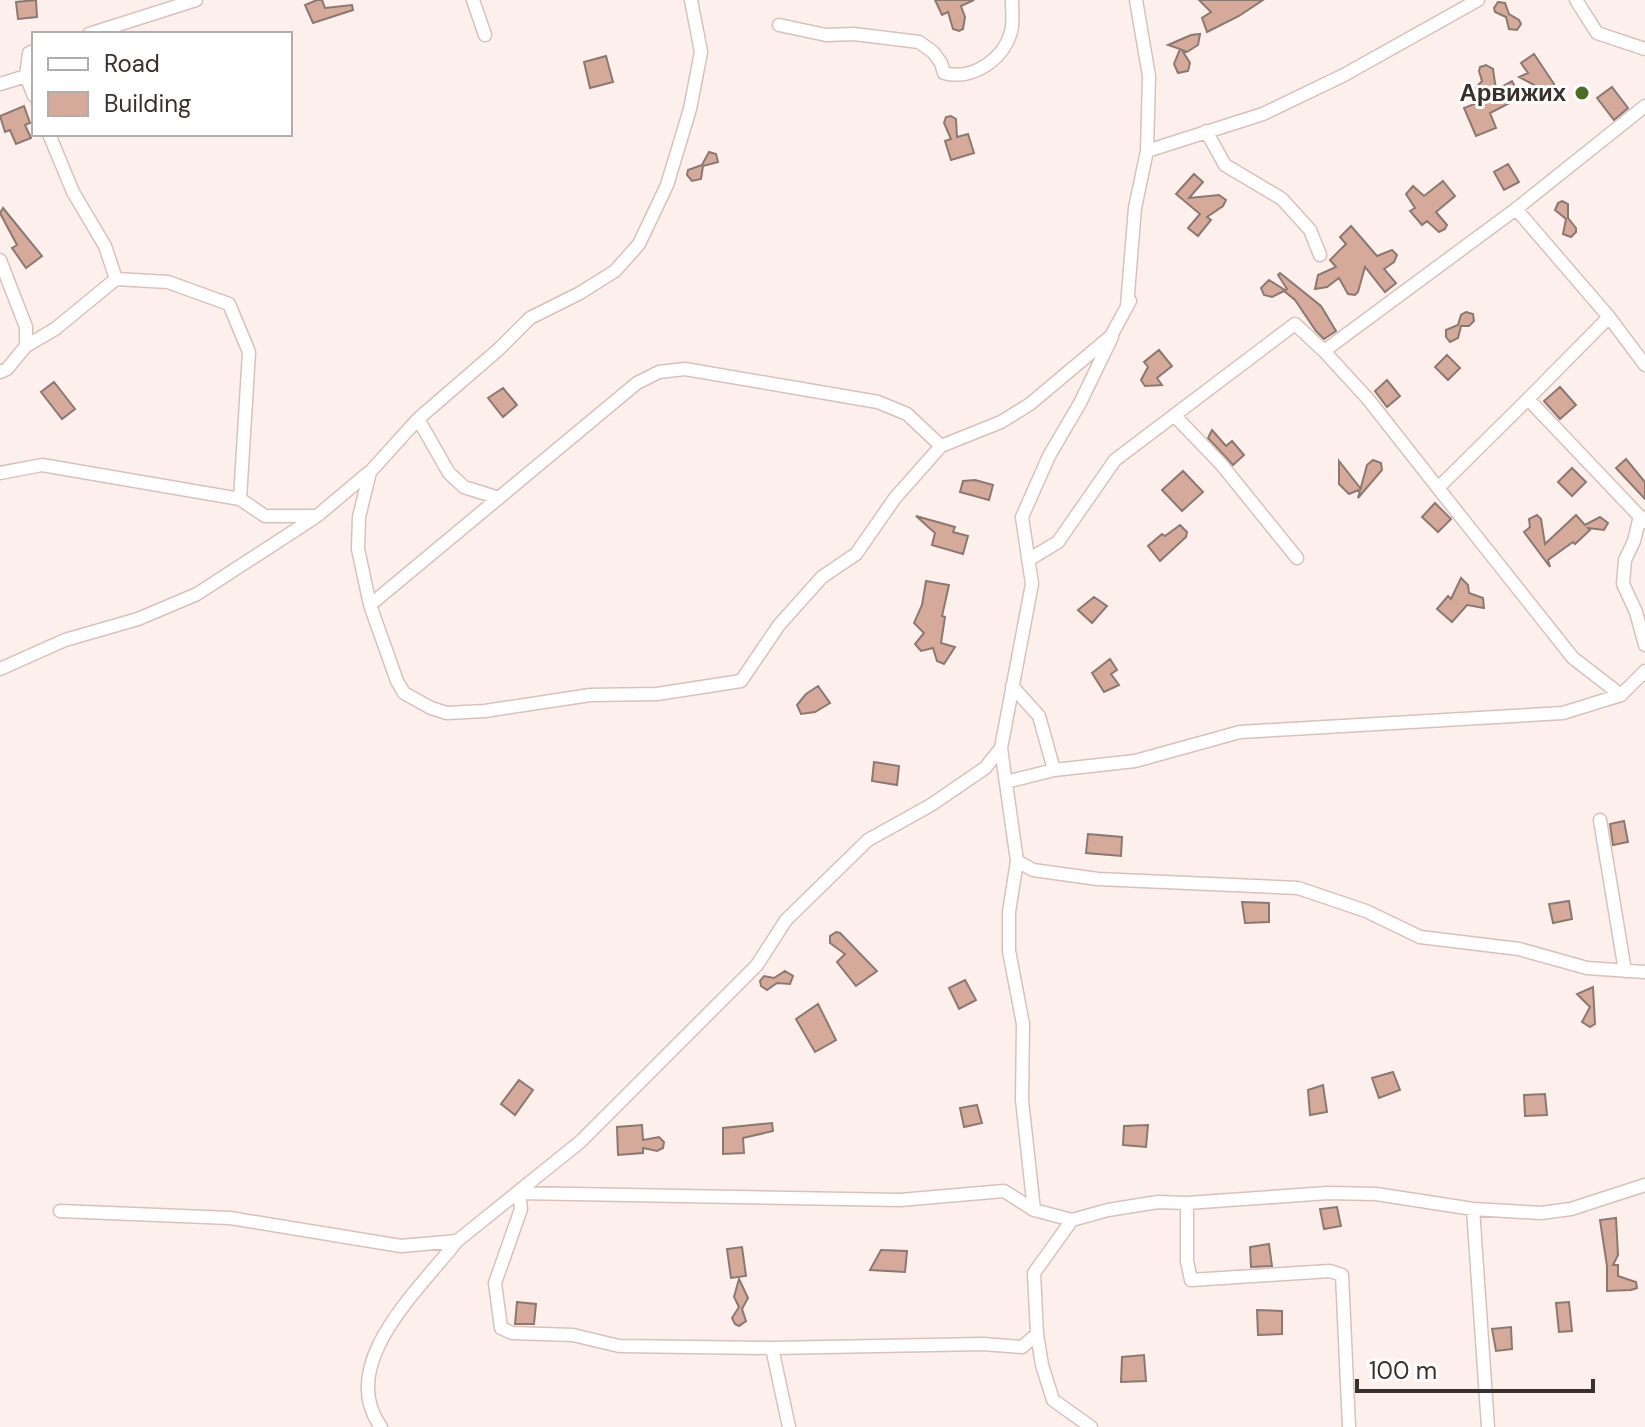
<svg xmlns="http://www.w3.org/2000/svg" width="1645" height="1427" font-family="'DM Sans',sans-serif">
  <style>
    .building { fill: #d5aa9b; stroke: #8b7871; stroke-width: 2 }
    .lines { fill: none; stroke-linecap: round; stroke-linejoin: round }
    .minor-casing { stroke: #d7c2bb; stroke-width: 15 }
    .minor { stroke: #fff; stroke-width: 12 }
    .poi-dot { fill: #4c6d24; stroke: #fff; stroke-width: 3 }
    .labels { text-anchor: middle; stroke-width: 6; stroke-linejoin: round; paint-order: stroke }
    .poi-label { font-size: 24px; font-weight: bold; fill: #39312e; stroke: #fff; text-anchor: end }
  </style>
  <rect width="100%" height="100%" fill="#fdf0ec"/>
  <path class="building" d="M 36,0 L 37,17 L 18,19 L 16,2 Z
    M 317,0 L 322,0 L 325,8 L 352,5 L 353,10 L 313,23 L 305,5 Z
    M 935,0 L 974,0 L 961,6 L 965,17 L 963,29 L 959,31 L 953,29 L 948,12 L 942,15 Z
    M 1199,0 L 1263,0 L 1239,16 L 1207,32 L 1202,18 L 1211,12 Z
    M 1498,2 L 1505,3 L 1509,14 L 1519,20 L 1521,24 L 1517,30 L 1509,29 L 1506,17 L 1495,12 L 1494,8 Z
    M 1200,34 L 1198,45 L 1187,52 L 1182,50 L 1190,63 L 1188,71 L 1178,73 L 1174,64 L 1180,49 L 1168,45 L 1191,35 Z
    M 1534,54 L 1554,84 L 1554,88 L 1549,93 L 1519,77 L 1528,73 L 1521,63 Z
    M 606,56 L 613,82 L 590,88 L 584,62 Z
    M 1486,65 L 1493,69 L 1496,90 L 1512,81 L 1521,97 L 1490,113 L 1496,128 L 1476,136 L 1464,108 L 1477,103 L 1473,91 L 1482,81 L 1479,71 L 1480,67 Z
    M 1612,87 L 1628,108 L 1614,120 L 1597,98 Z
    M 24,106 L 30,123 L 25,125 L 31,138 L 16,144 L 10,130 L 5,132 L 0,116 Z
    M 951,116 L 956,119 L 957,137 L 968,134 L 974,153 L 951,160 L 945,141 L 951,139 L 944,123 L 946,117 Z
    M 709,152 L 716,154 L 718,162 L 703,166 L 701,179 L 692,181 L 687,175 L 688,170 L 702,165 Z
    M 1508,164 L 1519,182 L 1504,190 L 1494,172 Z
    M 1194,174 L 1203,182 L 1189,198 L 1219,195 L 1226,200 L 1223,206 L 1207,217 L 1211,220 L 1198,236 L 1188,228 L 1200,214 L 1176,194 Z
    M 1443,181 L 1455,196 L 1436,212 L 1447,225 L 1445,229 L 1439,232 L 1427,221 L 1422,225 L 1410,211 L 1415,208 L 1406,194 L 1413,186 L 1424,196 Z
    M 1562,201 L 1568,204 L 1568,218 L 1576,228 L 1576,232 L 1571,237 L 1563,234 L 1566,219 L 1555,210 L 1558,203 Z
    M 3,208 L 42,256 L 26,268 L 12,248 L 17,245 L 0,213 Z
    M 1351,226 L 1377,256 L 1392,250 L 1397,255 L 1394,262 L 1384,269 L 1396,283 L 1385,292 L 1365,267 L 1358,292 L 1355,295 L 1348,294 L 1339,278 L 1327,287 L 1315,289 L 1318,275 L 1336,267 L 1330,260 L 1346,244 L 1340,237 Z
    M 1280,273 L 1321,306 L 1336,331 L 1324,339 L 1316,331 L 1295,300 L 1284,291 L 1272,297 L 1264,295 L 1261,288 L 1269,280 L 1285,290 L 1287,289 L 1278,275 Z
    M 1466,312 L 1473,314 L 1474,321 L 1469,326 L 1461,326 L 1458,338 L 1450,342 L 1446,337 L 1446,330 L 1458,325 L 1461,315 Z
    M 1159,350 L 1172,366 L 1157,378 L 1162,385 L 1145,386 L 1141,380 L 1148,367 L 1144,362 Z
    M 1447,355 L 1460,368 L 1448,380 L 1435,367 Z
    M 1387,380 L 1400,396 L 1387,407 L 1375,391 Z
    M 54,382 L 75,409 L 62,419 L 41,392 Z
    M 1560,387 L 1576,405 L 1560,419 L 1544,401 Z
    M 503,388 L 517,405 L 503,417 L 488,398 Z
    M 1212,430 L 1226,446 L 1232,441 L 1244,455 L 1233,465 L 1208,438 Z
    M 1626,459 L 1645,482 L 1645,499 L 1616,468 Z
    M 1373,460 L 1381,463 L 1382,470 L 1358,498 L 1367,465 Z
    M 1339,461 L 1361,489 L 1349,494 L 1339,484 Z
    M 1572,468 L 1586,482 L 1572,496 L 1558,482 Z
    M 1183,471 L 1203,492 L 1182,511 L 1162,490 Z
    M 975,480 L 993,485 L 989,500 L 960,492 L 963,481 Z
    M 1435,503 L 1451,519 L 1438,532 L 1422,517 Z
    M 1537,515 L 1541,519 L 1545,544 L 1576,515 L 1585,525 L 1600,517 L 1608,523 L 1604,530 L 1588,528 L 1590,530 L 1575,544 L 1573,542 L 1548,560 L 1550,567 L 1524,532 L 1530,527 L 1529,519 Z
    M 916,516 L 955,527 L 953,532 L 968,536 L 963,554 L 932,545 L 935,533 Z
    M 1180,525 L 1187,532 L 1186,537 L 1160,561 L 1148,546 L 1162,534 L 1165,536 Z
    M 1461,578 L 1468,585 L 1469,593 L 1483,598 L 1484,608 L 1467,605 L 1452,622 L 1437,609 L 1448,596 L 1451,599 Z
    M 926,581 L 949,585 L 942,616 L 945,617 L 941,643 L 955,647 L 944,664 L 937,661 L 933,648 L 921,651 L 915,644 L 924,633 L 914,623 L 922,605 Z
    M 1094,597 L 1107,606 L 1092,623 L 1078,610 Z
    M 1110,659 L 1117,670 L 1111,674 L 1119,685 L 1104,692 L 1092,673 Z
    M 818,686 L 830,703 L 815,712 L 801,714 L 797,705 L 806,694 Z
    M 874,762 L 899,766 L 897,785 L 872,781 Z
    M 1624,821 L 1628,842 L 1613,845 L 1610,824 Z
    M 1088,834 L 1122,837 L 1121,856 L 1086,853 Z
    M 1569,901 L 1572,919 L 1553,923 L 1549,904 Z
    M 1242,902 L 1269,903 L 1269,922 L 1245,923 Z
    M 836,932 L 840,933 L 877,971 L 856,986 L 837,962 L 845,954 L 830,943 L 830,936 Z
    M 785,971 L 793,976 L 790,984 L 777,983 L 767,990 L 761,986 L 760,981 L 764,976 L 774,978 Z
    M 965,980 L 976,1000 L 959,1009 L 949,988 Z
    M 1593,987 L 1595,1024 L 1590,1027 L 1582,1022 L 1590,1007 L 1577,994 Z
    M 818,1004 L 836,1040 L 815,1052 L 796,1019 Z
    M 1393,1072 L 1400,1090 L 1379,1098 L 1372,1078 Z
    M 519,1080 L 533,1090 L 515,1115 L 501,1104 Z
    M 1323,1085 L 1327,1112 L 1310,1115 L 1308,1090 Z
    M 1545,1094 L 1547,1115 L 1525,1116 L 1524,1095 Z
    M 977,1105 L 982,1123 L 964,1127 L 960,1108 Z
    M 772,1123 L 773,1131 L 743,1138 L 744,1153 L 723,1154 L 723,1128 Z
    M 642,1125 L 643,1140 L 659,1137 L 664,1142 L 663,1148 L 657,1151 L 643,1148 L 643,1153 L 618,1155 L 617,1127 Z
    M 1148,1125 L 1146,1147 L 1123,1145 L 1124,1126 Z
    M 1337,1207 L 1341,1226 L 1324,1229 L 1320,1209 Z
    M 1616,1218 L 1618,1255 L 1613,1265 L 1618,1265 L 1618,1276 L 1636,1282 L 1637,1288 L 1631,1290 L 1607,1291 L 1607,1266 L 1600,1220 Z
    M 1269,1244 L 1272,1266 L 1251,1267 L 1250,1247 Z
    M 742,1247 L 746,1276 L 731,1278 L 727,1249 Z
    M 881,1250 L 907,1251 L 905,1272 L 870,1270 Z
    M 739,1279 L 748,1298 L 742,1309 L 746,1321 L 739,1326 L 735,1324 L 732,1318 L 739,1307 L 734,1297 Z
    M 517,1302 L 536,1304 L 534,1324 L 515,1324 Z
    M 1569,1302 L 1572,1331 L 1559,1332 L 1556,1303 Z
    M 1257,1310 L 1282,1311 L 1282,1334 L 1258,1335 Z
    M 1511,1327 L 1512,1349 L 1496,1351 L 1492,1329 Z
    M 1144,1355 L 1146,1381 L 1121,1382 L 1122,1357 Z"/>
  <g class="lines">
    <g class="minor-casing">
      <path id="minor" d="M 473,0 L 485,35
        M 691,0 L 701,52 L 690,109 L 667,185 L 639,244 L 615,271 L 580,293 L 530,318 L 499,349 L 418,419 L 370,472 L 359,517 L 358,549 L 370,605 L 397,681 L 404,693 L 431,708 L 447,713 L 485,711 L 590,695 L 657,694 L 741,681 L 779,625 L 822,577 L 856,554 L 895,498 L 941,446 L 1001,422 L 1030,404 L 1111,336 L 1130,301
        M 1576,0 L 1597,33 L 1645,49
        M 779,25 L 826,35 L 854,34 L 919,42 L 933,52 L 941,63 L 944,73 C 973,81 1007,58 1012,27 C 1013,18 1012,9 1012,0
        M 89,34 L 196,0
        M 26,76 L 34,96
        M 0,84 L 26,76 L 29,53 L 34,51
        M 1206,131 L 1225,165 L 1282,199 L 1310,230 L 1320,255
        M 1147,151 L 1263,114 L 1344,75 L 1478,0
        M 1516,209 L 1609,317 L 1645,365
        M 0,260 L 26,327 L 26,346 L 7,369 L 0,372
        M 116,279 L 168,282 L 229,304 L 249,352 L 240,499
        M 1127,306 L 1135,208 L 1147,151 L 1149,76 L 1136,0
        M 1609,317 L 1528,399 L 1645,522
        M 1112,337 L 1080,403 L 1049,456 L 1022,517 L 1032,584 L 1001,748 L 1017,861 L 1033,870 L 1098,879 L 1298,888 L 1366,911 L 1420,937 L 1519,949 L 1587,968 L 1645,972
        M 26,346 L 55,329 L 116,279 L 105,246 L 73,192 L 49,134
        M 1324,351 L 1368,399 L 1438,488 L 1528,399
        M 1174,415 L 1221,464 L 1297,558
        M 418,419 L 449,473 L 464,487 L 499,498
        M 0,473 L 42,465 L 240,499 L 265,516 L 317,516 L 368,473
        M 1438,488 L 1573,658 L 1621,695
        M 1640,516 L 1634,541 L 1625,560 L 1623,584 L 1636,612 L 1645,645
        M 1028,560 L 1058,542 L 1115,460 L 1295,324 L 1324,351 L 1516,209 L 1645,106
        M 370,605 L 637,383 L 659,372 L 685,369 L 878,402 L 907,414 L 941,446
        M 0,669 L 65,640 L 138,619 L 197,594 L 314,518
        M 1012,686 L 1039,716 L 1054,770
        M 1006,782 L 1054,770 L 1135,761 L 1240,732 L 1563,713 L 1621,695 L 1645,671
        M 1600,820 L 1625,971
        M 1017,861 L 1009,912 L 1009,951 L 1023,1024 L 1022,1100 L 1034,1210
        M 1187,1203 L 1187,1261 L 1191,1280 L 1330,1271 L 1342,1275 L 1349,1427
        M 1473,1209 L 1488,1427
        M 60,1211 L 230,1218 L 401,1246 L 457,1241 L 580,1142 L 757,965 L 786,920 L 868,840 L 931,805 L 985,768 L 1001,748
        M 1072,1220 L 1034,1273 L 1037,1334 L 1022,1347 L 983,1344 L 772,1348 L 619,1346 L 573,1335 L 512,1333 L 501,1328 L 495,1283 L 521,1209 L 519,1193 L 900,1200 L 1004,1191 L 1034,1210 L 1072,1220 L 1108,1210 L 1158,1202 L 1187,1203 L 1328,1193 L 1376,1194 L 1473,1209 L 1541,1213 L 1571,1209 L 1645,1185
        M 1037,1334 L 1042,1365 L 1053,1400 L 1091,1427
        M 772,1348 L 789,1427
        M 381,1427 C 335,1364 421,1288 457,1241"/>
    </g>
    <use href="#minor" class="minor"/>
  </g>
  <circle class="poi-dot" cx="1582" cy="93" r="8"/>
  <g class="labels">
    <g class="poi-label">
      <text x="1566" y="101">Арвижих</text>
    </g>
  </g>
  <rect x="32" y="32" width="260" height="104" fill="#ffffff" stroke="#b0adab" stroke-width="2"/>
  <rect x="48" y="58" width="40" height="12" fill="#ffffff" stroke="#b0adab" stroke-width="2"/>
  <text x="104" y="72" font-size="24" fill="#39312e">Road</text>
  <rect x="48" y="92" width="40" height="24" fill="#d5aa9b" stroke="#b0adab" stroke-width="2"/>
  <text x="104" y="112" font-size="24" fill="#39312e">Building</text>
  <path d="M1357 1379v12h236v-12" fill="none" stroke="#39312e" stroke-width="4"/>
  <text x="1369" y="1379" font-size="24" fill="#39312e" stroke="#ffffff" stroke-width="6" paint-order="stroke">100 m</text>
</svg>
